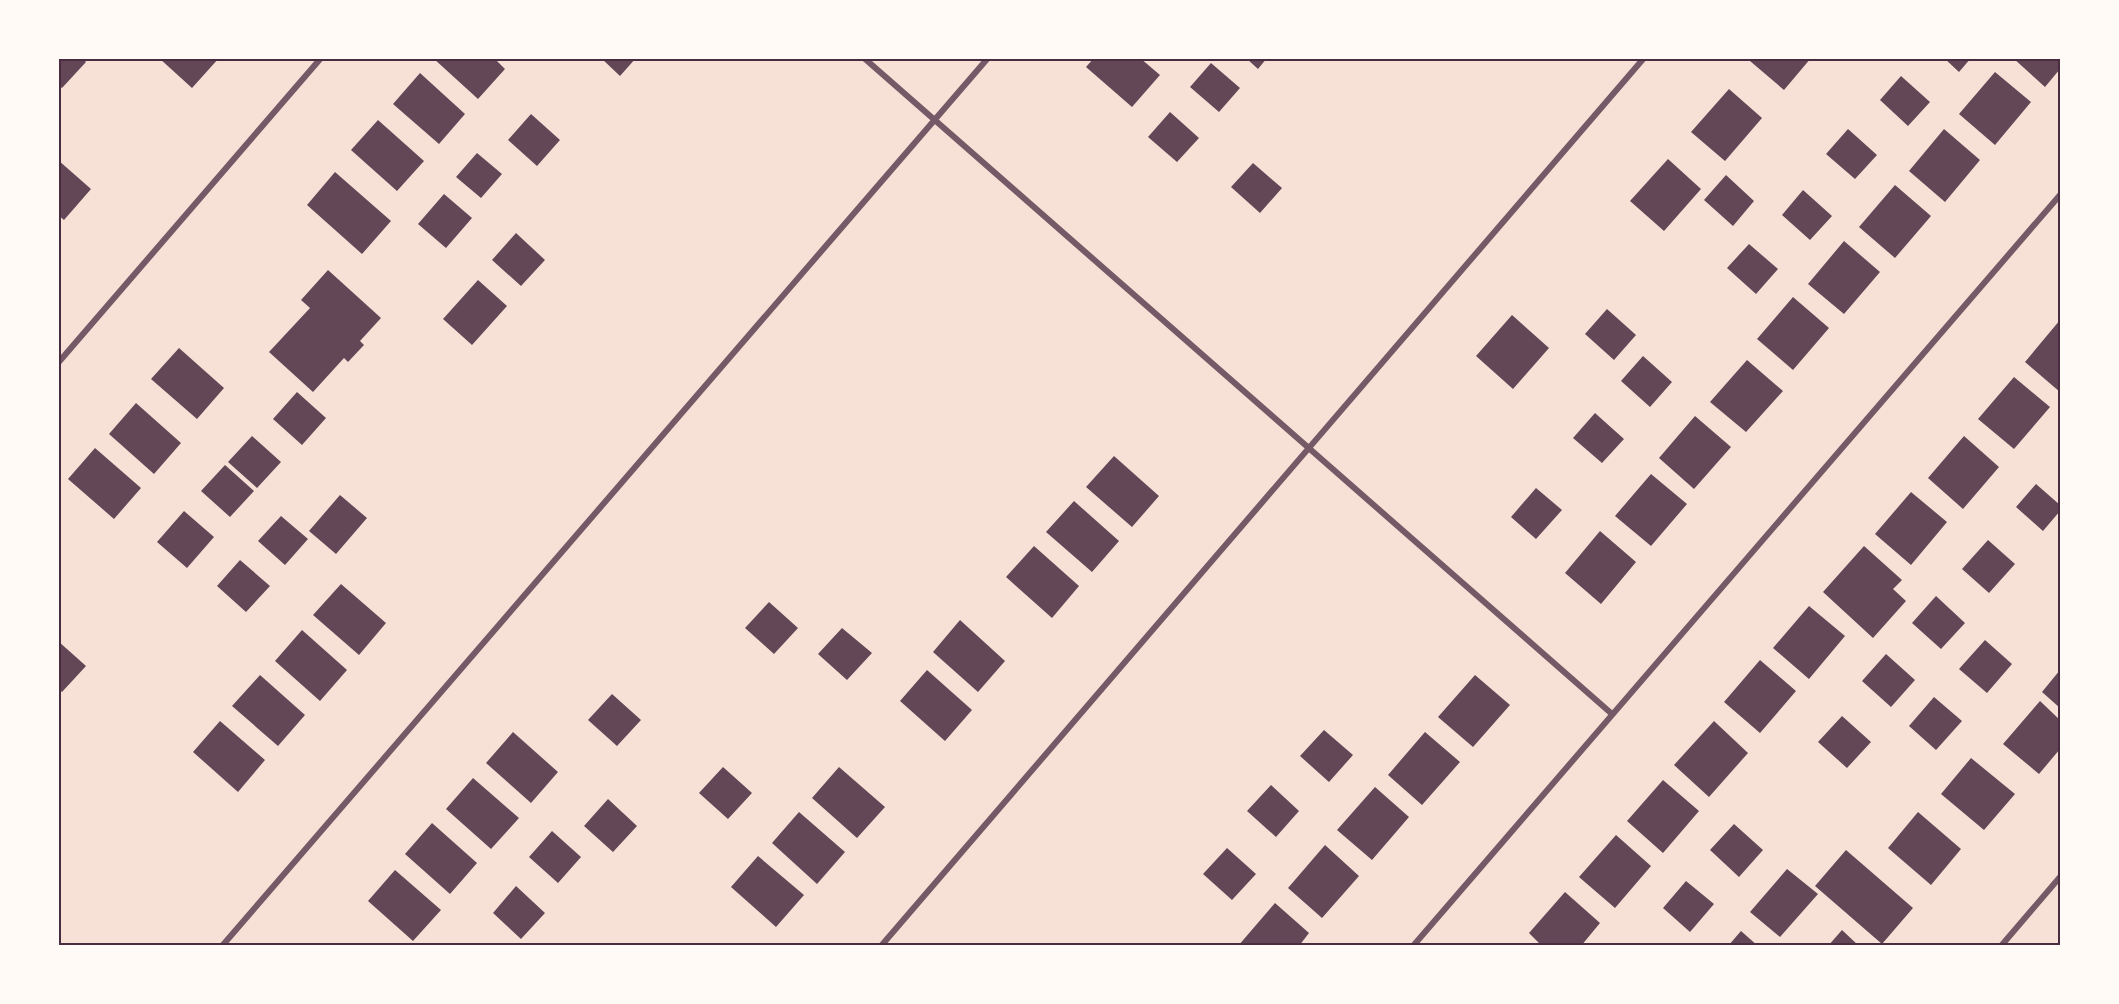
<svg xmlns="http://www.w3.org/2000/svg" width="2119" height="1004" font-family="Arial,sans-serif">
  <style>
    .building { fill: #644757 }
    .lines { fill: none; stroke-linecap: round; stroke-linejoin: round }
    .minor { stroke: #755966; stroke-width: 6 }
    .neatline { fill: none; stroke: #4a2c40; stroke-width: 2 }
  </style>
  <rect width="100%" height="100%" fill="#f7e1d7"/>
  <path class="building" d="M 58,58 L 82,58 L 86,62 L 62,88 L 58,85 Z
    M 159,58 L 219,58 L 192,88 Z
    M 433,58 L 494,58 L 505,69 L 478,99 Z
    M 601,58 L 636,58 L 620,76 Z
    M 1094,58 L 1140,58 L 1160,75 L 1132,107 L 1086,67 Z
    M 1246,58 L 1267,58 L 1258,69 Z
    M 1753,58 L 1811,58 L 1784,90 L 1750,61 Z
    M 1944,58 L 1971,58 L 1959,72 Z
    M 2013,58 L 2060,58 L 2060,69 L 2045,87 Z
    M 1211,63 L 1240,88 L 1219,112 L 1190,87 Z
    M 1995,72 L 2031,102 L 1995,145 L 1959,114 Z
    M 420,73 L 465,114 L 439,144 L 393,104 Z
    M 1901,76 L 1930,102 L 1908,126 L 1880,100 Z
    M 1729,89 L 1762,118 L 1725,161 L 1691,132 Z
    M 1170,112 L 1199,138 L 1177,162 L 1148,137 Z
    M 531,114 L 560,140 L 537,166 L 508,140 Z
    M 378,120 L 424,161 L 397,191 L 351,150 Z
    M 1848,129 L 1877,155 L 1855,179 L 1826,154 Z
    M 1944,129 L 1980,160 L 1945,202 L 1909,171 Z
    M 477,153 L 502,174 L 481,198 L 456,177 Z
    M 1668,159 L 1701,189 L 1664,231 L 1630,201 Z
    M 58,160 L 91,189 L 64,220 L 58,215 Z
    M 1253,163 L 1282,188 L 1260,213 L 1231,187 Z
    M 335,172 L 391,221 L 362,254 L 307,205 Z
    M 1726,175 L 1754,201 L 1733,226 L 1704,200 Z
    M 1895,185 L 1931,216 L 1895,258 L 1859,227 Z
    M 1803,190 L 1832,216 L 1810,240 L 1782,215 Z
    M 444,194 L 472,218 L 446,248 L 418,224 Z
    M 516,233 L 545,260 L 521,286 L 492,260 Z
    M 1844,241 L 1880,272 L 1844,314 L 1808,284 Z
    M 1749,244 L 1778,269 L 1756,294 L 1727,268 Z
    M 328,270 L 381,318 L 360,341 L 364,345 L 348,362 L 344,358 L 313,392 L 269,352 L 310,308 L 301,300 Z
    M 478,280 L 507,306 L 472,345 L 443,319 Z
    M 1793,297 L 1829,328 L 1793,370 L 1757,339 Z
    M 1607,309 L 1636,335 L 1614,360 L 1585,334 Z
    M 1512,315 L 1549,348 L 1513,389 L 1476,356 Z
    M 2060,320 L 2060,392 L 2025,362 Z
    M 179,348 L 224,388 L 197,419 L 151,379 Z
    M 1643,356 L 1672,382 L 1650,407 L 1621,381 Z
    M 1747,360 L 1783,391 L 1746,432 L 1710,402 Z
    M 2014,377 L 2050,407 L 2014,449 L 1978,419 Z
    M 297,392 L 326,418 L 302,445 L 273,419 Z
    M 136,403 L 181,443 L 154,474 L 109,434 Z
    M 1595,413 L 1624,439 L 1602,463 L 1573,438 Z
    M 1695,416 L 1731,447 L 1694,489 L 1659,458 Z
    M 252,436 L 281,462 L 257,488 L 228,462 Z
    M 1964,436 L 1999,467 L 1963,509 L 1928,478 Z
    M 95,448 L 141,488 L 114,519 L 68,479 Z
    M 1114,456 L 1159,496 L 1132,527 L 1086,487 Z
    M 225,465 L 254,491 L 230,517 L 201,491 Z
    M 1651,474 L 1687,504 L 1651,546 L 1615,516 Z
    M 2036,484 L 2060,505 L 2060,511 L 2043,531 L 2016,507 Z
    M 1536,488 L 1562,510 L 1536,539 L 1511,517 Z
    M 1911,492 L 1947,522 L 1911,565 L 1875,534 Z
    M 340,495 L 367,518 L 336,554 L 309,531 Z
    M 1074,501 L 1119,541 L 1092,572 L 1046,532 Z
    M 184,511 L 214,537 L 187,568 L 157,542 Z
    M 281,516 L 308,539 L 285,565 L 258,541 Z
    M 1600,531 L 1636,562 L 1601,604 L 1565,573 Z
    M 1988,540 L 2015,564 L 1989,593 L 1962,569 Z
    M 1034,546 L 1079,586 L 1052,618 L 1006,577 Z
    M 1864,546 L 1902,580 L 1893,589 L 1906,601 L 1873,638 L 1823,592 Z
    M 240,560 L 270,586 L 246,612 L 217,586 Z
    M 341,584 L 386,623 L 359,655 L 313,615 Z
    M 1936,596 L 1965,623 L 1941,649 L 1912,623 Z
    M 769,602 L 798,628 L 774,654 L 745,628 Z
    M 1809,606 L 1845,636 L 1809,679 L 1773,648 Z
    M 960,620 L 1005,661 L 978,692 L 933,652 Z
    M 842,628 L 872,653 L 847,680 L 818,654 Z
    M 302,630 L 347,670 L 320,701 L 275,661 Z
    M 1985,640 L 2012,664 L 1987,693 L 1959,669 Z
    M 58,641 L 86,666 L 62,692 L 58,688 Z
    M 1886,654 L 1915,680 L 1891,707 L 1862,681 Z
    M 1760,660 L 1796,691 L 1760,733 L 1724,702 Z
    M 927,670 L 972,710 L 945,741 L 900,701 Z
    M 2060,670 L 2060,708 L 2042,692 Z
    M 260,675 L 305,715 L 278,746 L 232,706 Z
    M 1475,675 L 1510,705 L 1473,747 L 1438,717 Z
    M 612,694 L 641,720 L 617,746 L 588,720 Z
    M 1934,697 L 1962,721 L 1936,750 L 1909,726 Z
    M 2040,701 L 2060,720 L 2060,749 L 2039,774 L 2003,744 Z
    M 1842,716 L 1871,742 L 1847,768 L 1818,742 Z
    M 220,721 L 265,760 L 238,792 L 193,752 Z
    M 1714,721 L 1748,753 L 1709,797 L 1674,765 Z
    M 1324,730 L 1353,755 L 1329,782 L 1300,756 Z
    M 513,732 L 558,772 L 531,803 L 486,763 Z
    M 1425,732 L 1460,762 L 1422,805 L 1388,775 Z
    M 1971,758 L 2015,794 L 1984,830 L 1941,794 Z
    M 723,767 L 752,793 L 728,819 L 699,793 Z
    M 839,767 L 885,807 L 857,838 L 812,798 Z
    M 473,778 L 519,818 L 491,849 L 446,809 Z
    M 1663,780 L 1699,811 L 1663,853 L 1627,821 Z
    M 1271,785 L 1299,811 L 1276,837 L 1247,811 Z
    M 1375,787 L 1409,817 L 1372,860 L 1337,830 Z
    M 608,799 L 637,826 L 613,852 L 584,826 Z
    M 799,812 L 845,852 L 817,884 L 772,843 Z
    M 1918,812 L 1961,849 L 1931,885 L 1888,848 Z
    M 432,823 L 477,863 L 450,894 L 405,854 Z
    M 1734,824 L 1763,850 L 1739,877 L 1710,850 Z
    M 552,831 L 581,857 L 558,883 L 529,857 Z
    M 1616,835 L 1651,866 L 1615,908 L 1579,877 Z
    M 1325,845 L 1359,876 L 1322,918 L 1288,888 Z
    M 1227,848 L 1256,874 L 1232,900 L 1203,874 Z
    M 1846,850 L 1913,908 L 1882,944 L 1815,886 Z
    M 758,856 L 804,895 L 776,927 L 731,887 Z
    M 1787,869 L 1818,894 L 1780,937 L 1750,912 Z
    M 395,870 L 441,910 L 413,941 L 368,901 Z
    M 1686,881 L 1714,904 L 1690,932 L 1663,908 Z
    M 516,886 L 545,913 L 521,939 L 493,913 Z
    M 1565,892 L 1600,923 L 1581,946 L 1542,946 L 1529,933 Z
    M 1275,903 L 1309,933 L 1299,946 L 1238,946 Z
    M 1842,930 L 1859,946 L 1828,946 Z
    M 1741,931 L 1758,946 L 1728,946 Z"/>
  <g class="lines">
    <path class="minor" d="M 864,58 L 1612,714
      M 58,363 L 321,58
      M 222,946 L 988,58
      M 881,946 L 1644,58
      M 1413,946 L 2060,195
      M 2001,946 L 2060,877"/>
  </g>
  <rect width="2119" height="1004" fill="none" stroke="#fffaf5" stroke-width="120"/>
  <rect x="60" y="60" width="1999" height="884" class="neatline"/>
</svg>
